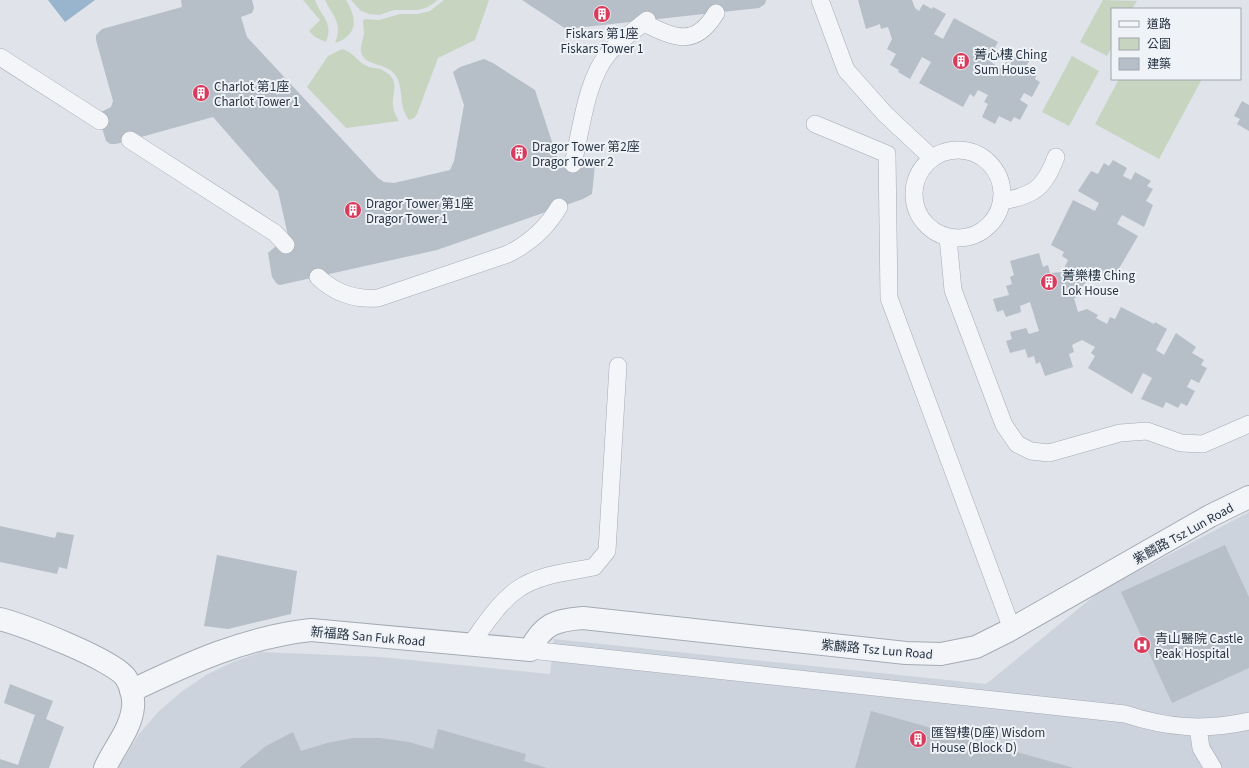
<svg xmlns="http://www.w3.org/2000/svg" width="1249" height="768" font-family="'Source Sans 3','Noto Sans TC',sans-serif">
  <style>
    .built { fill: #cdd3dc }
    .green { fill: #c6d4c0 }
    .water { fill: #98b5cd }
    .building { fill: #b6bec8 }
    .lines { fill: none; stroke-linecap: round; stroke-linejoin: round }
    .service-casing { stroke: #a5abb5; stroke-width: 18 }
    .minor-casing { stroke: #a5abb5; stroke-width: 24 }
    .service { stroke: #f3f5f8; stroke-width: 17 }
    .minor { stroke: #f3f5f8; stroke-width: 22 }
    .labels { text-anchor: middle; stroke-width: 4; stroke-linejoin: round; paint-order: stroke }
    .poi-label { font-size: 13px; fill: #273343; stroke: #eff3f7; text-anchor: start }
    .street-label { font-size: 13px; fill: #273343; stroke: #eff3f7 }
  </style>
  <rect width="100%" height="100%" fill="#e0e4ea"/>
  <path class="built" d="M 1249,512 L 1249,768 L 118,768 L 139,734 L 158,712 L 181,692 L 206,675 L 233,662 L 261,652 L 381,657 L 550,674 L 554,639 L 986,684 L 1099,592 Z"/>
  <path class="green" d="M 303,0 L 315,0 C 321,17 334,22 326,42 L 315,37 L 309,31 L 320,20 Z
    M 325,0 L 346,0 C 357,18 359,35 335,43 C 343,22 333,17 325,0 Z
    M 351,0 L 438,0 L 428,7 L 418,10 L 394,10 L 379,15 L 369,14 L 361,11 Z
    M 444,0 L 489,0 L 475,40 L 438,58 L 417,114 L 414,118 L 409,120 C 398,104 404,92 397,78 C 389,61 365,68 361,52 C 360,46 363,40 364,34 C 364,29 363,25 363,21 L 365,19 L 379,20 L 400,14 L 418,14 L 430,11 Z
    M 1103,0 L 1137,1 L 1132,9 L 1112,9 L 1112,47 L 1107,56 L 1080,42 Z
    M 342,49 C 354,52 356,61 367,66 C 372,69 379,67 384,71 C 402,81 391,93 393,107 C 394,112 396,116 399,121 L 346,128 L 307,87 L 328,56 Z
    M 1072,56 L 1099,71 L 1069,126 L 1042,112 Z
    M 1119,79 L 1202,79 L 1159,159 L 1095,124 Z"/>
  <path class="water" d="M 48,0 L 95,0 L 65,22 Z"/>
  <path class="building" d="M 181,0 L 252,0 L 254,8 L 252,13 L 241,17 L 247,37 L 378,178 L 384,182 L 394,183 L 450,170 L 454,161 L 464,105 L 453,72 L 460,67 L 484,59 L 493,63 L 535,90 L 559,163 L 566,166 L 588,160 L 593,161 L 595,165 L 592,194 L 583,199 L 437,250 L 280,285 L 277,284 L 272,277 L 268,253 L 275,247 L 287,244 L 289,240 L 278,191 L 213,117 L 116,144 L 110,144 L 106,141 L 100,121 L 101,112 L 111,107 L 113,101 L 96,40 L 96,35 L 102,29 L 182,7 Z
    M 522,0 L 766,0 L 765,4 L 759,8 L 566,29 Z
    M 858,0 L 912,0 L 915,8 L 919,11 L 923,4 L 932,9 L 933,7 L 946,14 L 934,34 L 943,39 L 954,18 L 998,42 L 991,55 L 996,57 L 992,63 L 1002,69 L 1006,62 L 1010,64 L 1017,52 L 1030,59 L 1026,67 L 1037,74 L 1035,79 L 1040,82 L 1032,97 L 1024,93 L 1020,100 L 1028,105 L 1020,120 L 1014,117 L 1011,122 L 999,116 L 995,124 L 982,117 L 988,104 L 984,102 L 988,95 L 978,90 L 974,97 L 970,94 L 963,107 L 919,83 L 931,62 L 922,57 L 910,79 L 898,72 L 899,70 L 890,65 L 896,54 L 887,49 L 892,39 L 888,27 L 881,29 L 880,24 L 866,29 Z
    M 1242,101 L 1249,105 L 1249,131 L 1237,124 L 1240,119 L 1234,116 Z
    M 1113,160 L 1127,168 L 1123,176 L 1131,180 L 1135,172 L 1151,181 L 1147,186 L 1153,189 L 1146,201 L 1153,205 L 1144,227 L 1122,215 L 1117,224 L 1138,236 L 1113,279 L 1100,272 L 1098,276 L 1091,272 L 1078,297 L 1074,298 L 1078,312 L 1087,309 L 1098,315 L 1096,318 L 1107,324 L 1110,317 L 1115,319 L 1121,307 L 1154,324 L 1155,322 L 1167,329 L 1156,350 L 1164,355 L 1176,333 L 1196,347 L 1192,353 L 1204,360 L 1201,365 L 1207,368 L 1199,383 L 1191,379 L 1187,387 L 1195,391 L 1187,406 L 1181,403 L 1178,408 L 1166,402 L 1163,408 L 1141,399 L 1152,378 L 1143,373 L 1132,394 L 1088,368 L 1095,356 L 1091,353 L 1095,347 L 1082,340 L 1072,345 L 1074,352 L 1069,354 L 1073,367 L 1045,376 L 1040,362 L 1036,364 L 1034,356 L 1028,358 L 1025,349 L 1010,353 L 1006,341 L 1012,339 L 1010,332 L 1026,328 L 1029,334 L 1039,331 L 1030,302 L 1020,306 L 1021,312 L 1006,317 L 1003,310 L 997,312 L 993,299 L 1009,295 L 1006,286 L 1012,284 L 1010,277 L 1014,275 L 1010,261 L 1039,253 L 1043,267 L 1048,265 L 1050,273 L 1062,272 L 1068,260 L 1062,256 L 1064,252 L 1051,245 L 1073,200 L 1095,211 L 1099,203 L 1078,191 L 1091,171 L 1098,174 L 1104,163 L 1109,166 Z
    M 0,526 L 55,538 L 57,532 L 74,535 L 67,569 L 59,567 L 57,574 L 0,562 Z
    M 1225,545 L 1249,597 L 1249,668 L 1172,703 L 1121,592 Z
    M 217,555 L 297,571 L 291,614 L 228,629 L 204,626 Z
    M 10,684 L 53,701 L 46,719 L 64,727 L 49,768 L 0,768 L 0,759 L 18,765 L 35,715 L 4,703 Z
    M 871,711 L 1074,768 L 855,768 Z
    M 438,729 L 526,754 L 524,761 L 547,768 L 239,768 L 266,746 L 293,732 L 301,751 L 327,743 L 353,738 L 380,738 L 409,742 L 433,749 Z"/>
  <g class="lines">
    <g class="service-casing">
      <path id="service" d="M 820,0 L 846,70 L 885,114 L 932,158
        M 644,23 C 675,38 695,48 716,13
        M 0,57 L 100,121
        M 815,124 L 887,154 L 889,298 L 1012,629
        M 130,140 L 275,233 L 286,245
        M914 194a44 44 0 1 1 88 0a44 44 0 1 1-88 0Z
        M 573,164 C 581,131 586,80 608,54 C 618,41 634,31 647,20
        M 1002,201 C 1034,196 1045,187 1056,157
        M 948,238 L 953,290 L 1004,425 L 1017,444 L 1031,451 L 1049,453 L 1120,433 L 1147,431 L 1181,443 L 1203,444 L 1249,424
        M 318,277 C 335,293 354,300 378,298 L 508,254 C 530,243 546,229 559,207
        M 470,645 C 484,626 498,603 518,589 C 540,574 569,572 594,567 L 607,551 L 618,366
        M 530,650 L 1125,714 C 1167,728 1205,731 1249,721
        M 1198,728 L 1201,748 L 1213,768"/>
    </g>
    <g class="minor-casing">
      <path id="minor" d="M 0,619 C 23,625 115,660 126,678 C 131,686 134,698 133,707 C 131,729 114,748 105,768
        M 131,691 C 189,663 246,637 311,630 L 530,650 C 543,624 555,620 583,618 L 906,653 L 941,654 L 976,647 L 1008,631 L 1210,516 L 1249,497"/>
    </g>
    <use href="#service" class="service"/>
    <use href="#minor" class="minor"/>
  </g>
  <defs>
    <g id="building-disc" transform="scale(0.9)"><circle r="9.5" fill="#d93b5c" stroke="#eff3f7"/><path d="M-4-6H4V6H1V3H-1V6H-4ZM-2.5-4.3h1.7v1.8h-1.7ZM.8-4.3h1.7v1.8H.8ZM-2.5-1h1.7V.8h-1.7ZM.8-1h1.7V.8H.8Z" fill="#fff"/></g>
    <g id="hospital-disc" transform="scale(0.9)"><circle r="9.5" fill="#d93b5c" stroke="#eff3f7"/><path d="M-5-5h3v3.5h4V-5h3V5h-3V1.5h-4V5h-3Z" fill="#fff"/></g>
  </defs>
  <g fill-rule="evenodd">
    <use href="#building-disc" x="602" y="14"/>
    <use href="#building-disc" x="961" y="61"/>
    <use href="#building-disc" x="201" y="93"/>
    <use href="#building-disc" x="519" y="153"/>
    <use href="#building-disc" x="353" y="210"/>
    <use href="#building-disc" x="1049" y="282"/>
    <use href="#hospital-disc" x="1142" y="645"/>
    <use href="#building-disc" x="918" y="739"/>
  </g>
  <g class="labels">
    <g class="poi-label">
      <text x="602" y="38" text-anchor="middle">Fiskars 第1座<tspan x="602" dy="15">Fiskars Tower 1</tspan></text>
      <text x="974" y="59">菁心樓 Ching<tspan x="974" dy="15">Sum House</tspan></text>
      <text x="214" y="91">Charlot 第1座<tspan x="214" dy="15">Charlot Tower 1</tspan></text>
      <text x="532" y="151">Dragor Tower 第2座<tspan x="532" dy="15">Dragor Tower 2</tspan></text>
      <text x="366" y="208">Dragor Tower 第1座<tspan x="366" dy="15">Dragor Tower 1</tspan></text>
      <text x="1062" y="280">菁樂樓 Ching<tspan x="1062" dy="15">Lok House</tspan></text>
      <text x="1155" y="643">青山醫院 Castle<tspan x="1155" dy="15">Peak Hospital</tspan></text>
      <text x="931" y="737">匯智樓(D座) Wisdom<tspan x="931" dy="15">House (Block D)</tspan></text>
    </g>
    <g class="street-label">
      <text transform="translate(1183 533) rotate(-29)" y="5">紫麟路 Tsz Lun Road</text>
      <text transform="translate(368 636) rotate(5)" y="5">新福路 San Fuk Road</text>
      <text transform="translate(877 649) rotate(5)" y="5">紫麟路 Tsz Lun Road</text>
    </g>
  </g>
  <rect x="1111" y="8" width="130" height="72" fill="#eff3f7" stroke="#9fa6af"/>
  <rect x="1119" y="21" width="20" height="6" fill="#f3f5f8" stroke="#9fa6af"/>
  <text x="1147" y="28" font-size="12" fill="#273343">道路</text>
  <rect x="1119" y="38" width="20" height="12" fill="#c6d4c0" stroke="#9fa6af"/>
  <text x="1147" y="48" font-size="12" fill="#273343">公園</text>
  <rect x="1119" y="58" width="20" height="12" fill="#b6bec8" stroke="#9fa6af"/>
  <text x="1147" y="68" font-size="12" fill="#273343">建築</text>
</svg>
